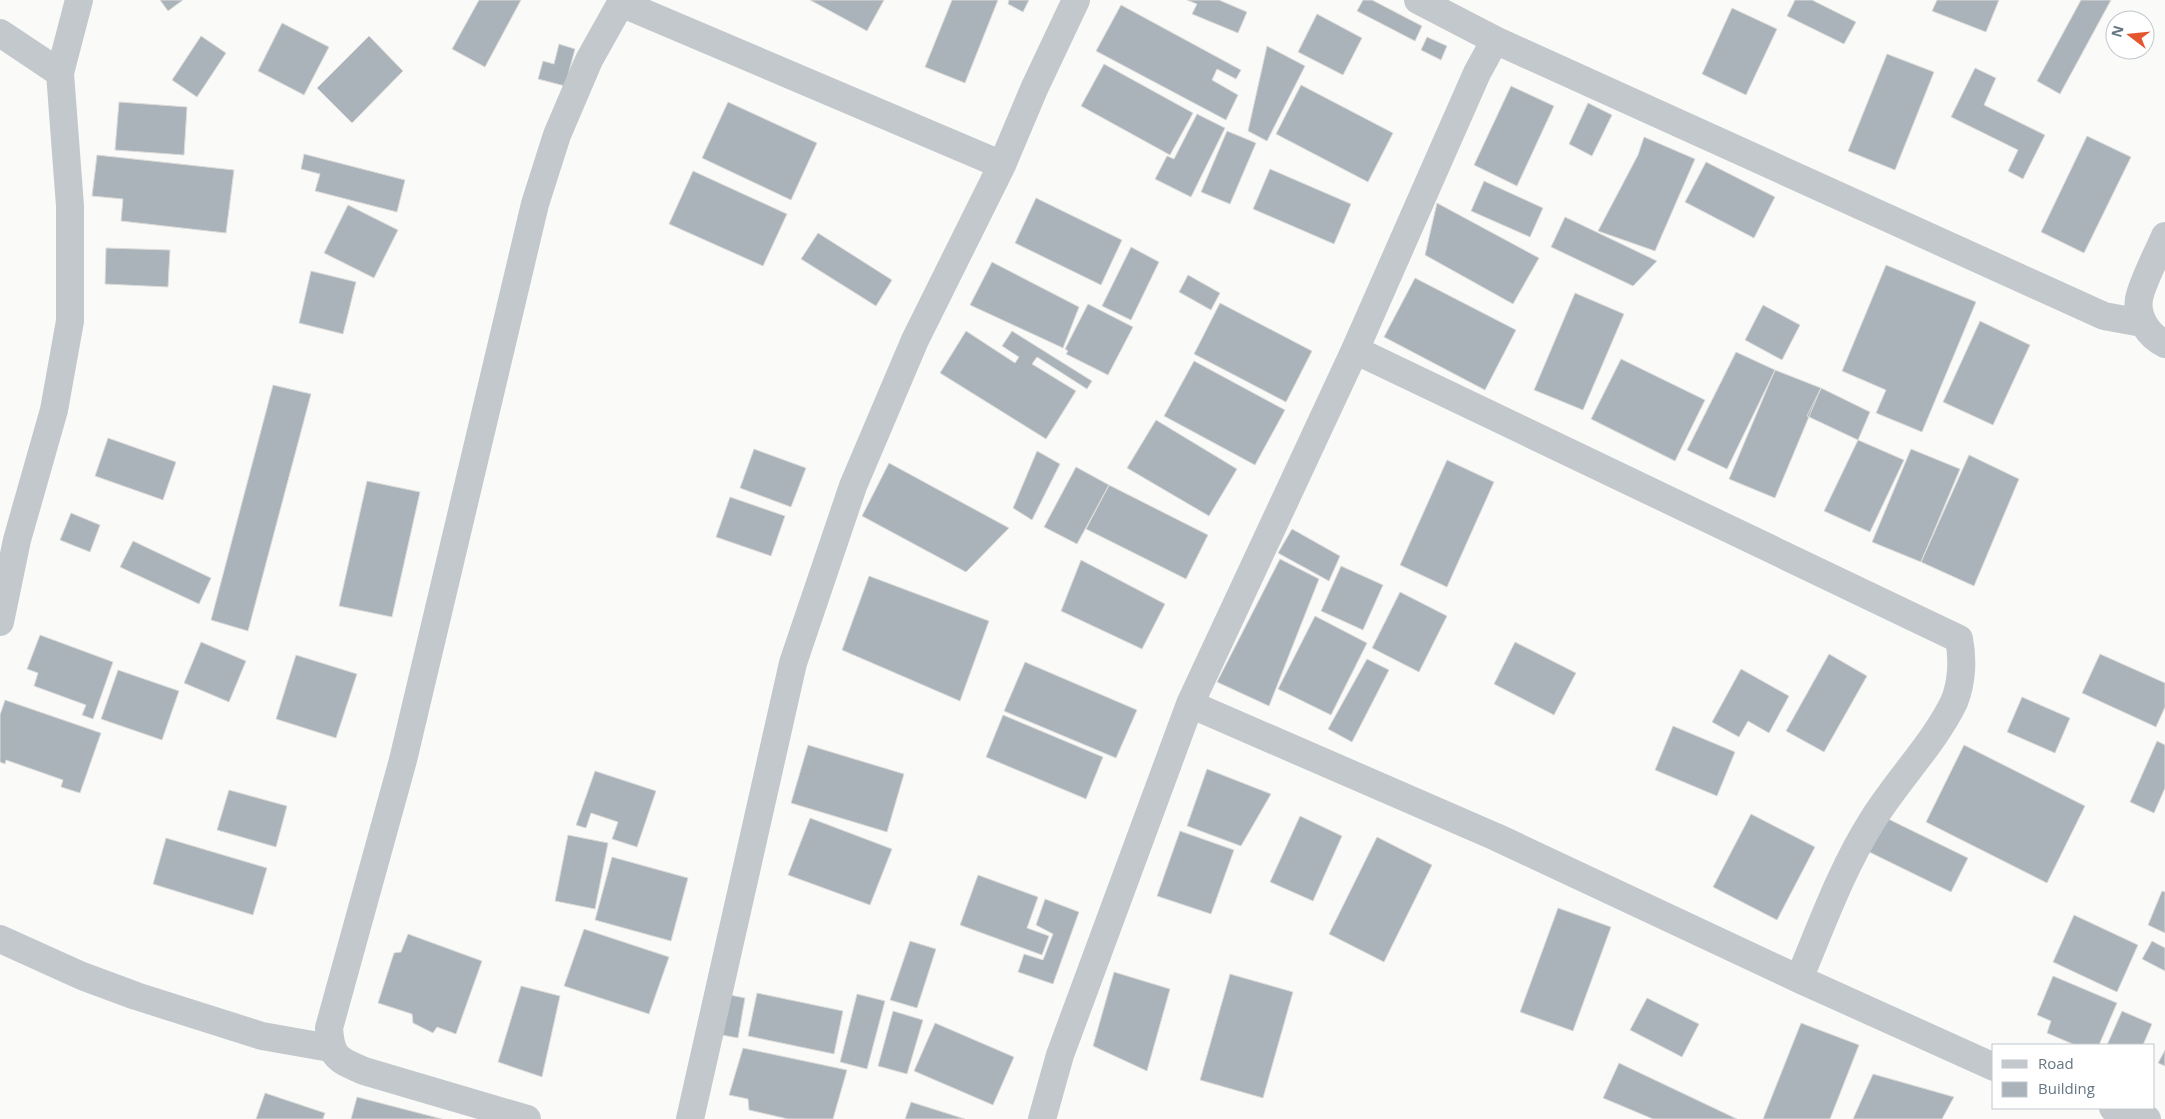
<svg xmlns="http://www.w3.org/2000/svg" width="2165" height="1119" font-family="'Open Sans',sans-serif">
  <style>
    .building { fill: #aab3b9; stroke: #dcdcda }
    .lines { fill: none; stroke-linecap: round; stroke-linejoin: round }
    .minor { stroke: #c3c8cc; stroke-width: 28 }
  </style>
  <rect width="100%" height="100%" fill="#fafaf8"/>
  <path class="building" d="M 160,0 L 183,0 L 168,11 Z
    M 479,0 L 521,0 L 485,67 L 452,49 Z
    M 810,0 L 884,0 L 867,31 Z
    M 952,0 L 998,0 L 965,83 L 925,67 Z
    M 1009,0 L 1029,0 L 1023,12 L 1008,4 Z
    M 1187,0 L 1219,0 L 1247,12 L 1238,33 L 1192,14 L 1197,4 Z
    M 1363,0 L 1372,0 L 1422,26 L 1415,41 L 1357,11 Z
    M 1795,0 L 1812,0 L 1856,22 L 1844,44 L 1787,16 Z
    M 1937,0 L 1999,0 L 1986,32 L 1932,11 Z
    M 2081,0 L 2111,0 L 2060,94 L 2037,81 Z
    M 1121,5 L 1241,70 L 1236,79 L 1217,69 L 1212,80 L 1238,95 L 1226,120 L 1096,51 Z
    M 1732,8 L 1777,29 L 1746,95 L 1702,74 Z
    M 1317,14 L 1362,38 L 1343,75 L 1298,52 Z
    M 282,23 L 329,47 L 304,95 L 258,71 Z
    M 201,36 L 226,53 L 197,97 L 172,80 Z
    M 369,36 L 403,71 L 352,123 L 317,88 Z
    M 1427,37 L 1447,46 L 1441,60 L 1421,50 Z
    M 559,44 L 575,49 L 565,86 L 538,79 L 543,61 L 554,64 Z
    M 1267,46 L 1305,66 L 1267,141 L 1248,131 Z
    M 1887,54 L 1934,72 L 1895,170 L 1848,151 Z
    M 1104,64 L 1193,113 L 1170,155 L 1081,106 Z
    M 1975,68 L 1996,78 L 1984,105 L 2045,135 L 2023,179 L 2008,171 L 2018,150 L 1951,117 Z
    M 1301,85 L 1393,133 L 1368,182 L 1276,134 Z
    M 1511,86 L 1554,106 L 1517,186 L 1474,165 Z
    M 119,102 L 187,107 L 184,155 L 115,150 Z
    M 728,102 L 817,143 L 791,200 L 702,158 Z
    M 1588,103 L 1612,115 L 1592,156 L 1569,144 Z
    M 1197,114 L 1225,128 L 1191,197 L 1155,179 L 1167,156 L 1174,159 Z
    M 1227,131 L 1256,143 L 1230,204 L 1201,192 Z
    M 2087,136 L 2131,157 L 2084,253 L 2041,232 Z
    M 1644,137 L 1695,159 L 1655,251 L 1598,231 L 1638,155 Z
    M 304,154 L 405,180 L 397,212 L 315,191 L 320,174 L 301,169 Z
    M 97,155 L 234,170 L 226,233 L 121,221 L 123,199 L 92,196 Z
    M 1706,162 L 1775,197 L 1754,238 L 1685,202 Z
    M 1270,169 L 1351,204 L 1334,244 L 1253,209 Z
    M 693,171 L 787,214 L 763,266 L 669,224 Z
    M 1484,181 L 1543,208 L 1530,237 L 1471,211 Z
    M 1036,198 L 1122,240 L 1101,285 L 1015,243 Z
    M 1437,203 L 1539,258 L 1513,304 L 1425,255 Z
    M 348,205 L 398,230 L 374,278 L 324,253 Z
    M 1565,217 L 1657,261 L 1633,286 L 1551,247 Z
    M 818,233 L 892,280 L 876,306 L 801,259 Z
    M 1131,247 L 1159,262 L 1131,320 L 1102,306 Z
    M 106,248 L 170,250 L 168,287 L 105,284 Z
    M 992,262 L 1079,307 L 1063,348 L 970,305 Z
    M 1886,265 L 1976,302 L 1922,432 L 1876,413 L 1886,390 L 1842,371 Z
    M 311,271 L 356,282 L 343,334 L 299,323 Z
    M 1188,275 L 1220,293 L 1211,310 L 1179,292 Z
    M 1415,278 L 1516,330 L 1485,390 L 1384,337 Z
    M 1575,293 L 1624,314 L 1583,410 L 1534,390 Z
    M 1220,303 L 1312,351 L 1286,402 L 1194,354 Z
    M 1088,304 L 1133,327 L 1108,375 L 1066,354 L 1068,351 L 1065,349 Z
    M 1763,305 L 1800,325 L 1782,360 L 1745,340 Z
    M 1980,321 L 2030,345 L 1993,425 L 1943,402 Z
    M 966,331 L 1015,363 L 1019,357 L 1002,346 L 1012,331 L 1092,381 L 1087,389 L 1037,357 L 1032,364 L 1076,391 L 1046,439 L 940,373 Z
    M 1736,352 L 1775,370 L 1727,469 L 1687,450 Z
    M 1621,359 L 1705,400 L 1675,461 L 1591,419 Z
    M 1194,361 L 1285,410 L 1255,465 L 1164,416 Z
    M 1775,370 L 1821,388 L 1775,498 L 1729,479 Z
    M 273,385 L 311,394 L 248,631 L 211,620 Z
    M 1821,388 L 1870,412 L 1858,440 L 1807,416 Z
    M 1156,420 L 1237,469 L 1209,516 L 1127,468 Z
    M 108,438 L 176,462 L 163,500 L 95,476 Z
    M 1858,440 L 1904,460 L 1870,532 L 1824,511 Z
    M 754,449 L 806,468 L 791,507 L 740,488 Z
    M 1911,449 L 1960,469 L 1921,562 L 1872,542 Z
    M 1037,451 L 1060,464 L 1032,520 L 1013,508 Z
    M 1969,455 L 2019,479 L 1974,586 L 1921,562 Z
    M 1447,460 L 1494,482 L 1447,587 L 1400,565 Z
    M 889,463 L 1009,528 L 966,572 L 862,516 Z
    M 1076,467 L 1109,485 L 1077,544 L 1044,527 Z
    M 367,481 L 420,492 L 392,617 L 339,606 Z
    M 1109,485 L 1208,535 L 1186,579 L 1086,529 Z
    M 730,497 L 785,516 L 771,556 L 716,537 Z
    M 71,513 L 100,525 L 90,552 L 60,540 Z
    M 1292,529 L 1340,556 L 1329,581 L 1278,553 Z
    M 133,541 L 211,578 L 199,604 L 120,567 Z
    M 1280,559 L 1319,579 L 1269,706 L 1217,682 Z
    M 1081,560 L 1165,604 L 1142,649 L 1061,611 Z
    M 1341,566 L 1383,585 L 1363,630 L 1321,611 Z
    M 869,576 L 989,621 L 960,701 L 842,650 Z
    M 1400,592 L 1447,616 L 1419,672 L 1372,648 Z
    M 1315,616 L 1367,643 L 1331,715 L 1278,689 Z
    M 40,635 L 113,662 L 93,719 L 82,715 L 86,705 L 34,686 L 38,673 L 27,669 Z
    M 201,642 L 246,661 L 229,702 L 184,683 Z
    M 1515,642 L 1576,673 L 1554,715 L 1494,684 Z
    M 1829,654 L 1867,676 L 1824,752 L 1786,731 Z
    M 2100,654 L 2165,683 L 2165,707 L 2156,727 L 2082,693 Z
    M 296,655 L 357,674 L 336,738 L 276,719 Z
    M 1367,659 L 1389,670 L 1352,742 L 1328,729 Z
    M 1025,662 L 1137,710 L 1116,758 L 1004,711 Z
    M 1741,669 L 1789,696 L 1769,733 L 1748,721 L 1739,737 L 1712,722 Z
    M 118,670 L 179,691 L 162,740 L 101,719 Z
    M 2022,697 L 2070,718 L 2055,753 L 2007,732 Z
    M 5,700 L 101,733 L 80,793 L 61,787 L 63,780 L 6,760 L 5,764 L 0,762 L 0,715 Z
    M 1003,715 L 1103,757 L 1086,799 L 986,757 Z
    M 1673,726 L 1735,752 L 1717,796 L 1655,770 Z
    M 2157,741 L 2165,745 L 2165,788 L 2154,813 L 2130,802 Z
    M 808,745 L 904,774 L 887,832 L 791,803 Z
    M 1964,745 L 2085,806 L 2047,883 L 1926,822 Z
    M 1207,769 L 1271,794 L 1241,846 L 1187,826 Z
    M 595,771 L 656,791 L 637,847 L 612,839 L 618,822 L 591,813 L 586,828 L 576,825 Z
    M 229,790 L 287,806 L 276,847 L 217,830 Z
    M 1751,814 L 1815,847 L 1777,920 L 1713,887 Z
    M 1878,814 L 1968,858 L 1951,892 L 1861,848 Z
    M 1300,816 L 1342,836 L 1313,901 L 1270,882 Z
    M 810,818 L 892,849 L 870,905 L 788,875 Z
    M 1180,831 L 1234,850 L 1211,914 L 1157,896 Z
    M 568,835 L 608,843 L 595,909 L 555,901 Z
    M 1377,837 L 1432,865 L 1384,962 L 1329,934 Z
    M 166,838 L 267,868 L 253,915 L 153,884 Z
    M 612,857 L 688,878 L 671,941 L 595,920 Z
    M 978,875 L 1038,897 L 1027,928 L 1049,936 L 1042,955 L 960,925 Z
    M 2162,891 L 2165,892 L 2165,933 L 2148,925 Z
    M 1045,899 L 1079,912 L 1053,984 L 1018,972 L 1024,954 L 1043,960 L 1053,934 L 1036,925 Z
    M 1558,908 L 1611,927 L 1573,1031 L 1520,1012 Z
    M 2074,915 L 2138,945 L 2117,992 L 2053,962 Z
    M 584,929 L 669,957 L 649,1014 L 564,986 Z
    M 408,934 L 482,961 L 456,1034 L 437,1027 L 433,1033 L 413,1023 L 412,1014 L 378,1003 L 394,953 L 401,952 Z
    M 910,941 L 936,949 L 917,1008 L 890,1000 Z
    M 2152,941 L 2165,948 L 2165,971 L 2142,959 Z
    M 1114,972 L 1170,989 L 1147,1071 L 1093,1046 Z
    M 1230,974 L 1293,992 L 1263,1098 L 1200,1080 Z
    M 2053,976 L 2117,1003 L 2099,1045 L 2075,1045 L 2047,1033 L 2051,1021 L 2037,1015 Z
    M 521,986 L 560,996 L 542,1077 L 498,1062 Z
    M 757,993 L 843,1011 L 834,1054 L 748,1036 Z
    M 857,994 L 885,1001 L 867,1069 L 840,1062 Z
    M 730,995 L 745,998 L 738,1038 L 722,1035 Z
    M 1647,998 L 1699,1024 L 1682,1057 L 1630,1030 Z
    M 893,1011 L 923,1020 L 907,1074 L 878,1066 Z
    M 2122,1011 L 2152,1024 L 2143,1045 L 2107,1045 Z
    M 935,1023 L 1014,1057 L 993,1105 L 914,1071 Z
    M 1801,1023 L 1859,1045 L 1830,1119 L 1763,1119 Z
    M 743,1048 L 847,1070 L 833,1119 L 788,1119 L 749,1110 L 748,1099 L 729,1095 Z
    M 2165,1050 L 2165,1066 L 2158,1063 Z
    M 1619,1063 L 1737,1119 L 1653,1119 L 1603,1098 Z
    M 1873,1074 L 1954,1097 L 1942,1119 L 1853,1119 Z
    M 265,1093 L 325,1113 L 323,1119 L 256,1119 Z
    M 357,1097 L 442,1119 L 351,1119 Z
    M 911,1102 L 965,1119 L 905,1119 Z"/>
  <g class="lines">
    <path class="minor" d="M 1418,0 L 1495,40 L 2104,316 L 2142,323
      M 0,33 L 60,73 L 79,0
      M 2165,236 C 2159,250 2141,285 2139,299 C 2136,318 2149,336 2165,344
      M 1355,350 L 1959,639 C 1963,659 1962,683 1954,702 C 1935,742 1895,783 1872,821 C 1841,870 1821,927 1799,979
      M 0,622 L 17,540 L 54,410 L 70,321 L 70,206 L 60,73
      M 1190,704 L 1496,837 L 1799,979 L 1994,1067
      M 0,939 L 82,976 L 136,996 L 262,1036 L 330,1048
      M 2113,1108 L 2147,1119
      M 527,1119 L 364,1071 C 338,1060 331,1058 329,1028 L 403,760 L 535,204 L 557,135 L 589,60 L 621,3 L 1002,165
      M 690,1119 L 793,663 L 853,486 L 915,340 L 1002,165 L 1034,89 L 1076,0
      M 1042,1119 L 1060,1055 L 1190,704 L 1355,350 L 1477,73 L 1495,40"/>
  </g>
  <rect x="1992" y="1044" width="162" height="65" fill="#ffffff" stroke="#c1c8cd"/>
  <rect x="2002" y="1060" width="25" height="8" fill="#c3c8cc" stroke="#c1c8cd"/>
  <text x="2038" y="1069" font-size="15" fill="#657683">Road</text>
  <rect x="2002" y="1082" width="25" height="15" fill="#aab3b9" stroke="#c1c8cd"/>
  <text x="2038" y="1094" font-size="15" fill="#657683">Building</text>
  <g transform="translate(2130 35) rotate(286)"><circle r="24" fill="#ffffff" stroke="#c1c8cd"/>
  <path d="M0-4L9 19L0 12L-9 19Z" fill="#e4572e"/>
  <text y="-8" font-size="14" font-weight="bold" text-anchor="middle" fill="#657683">N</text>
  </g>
</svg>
